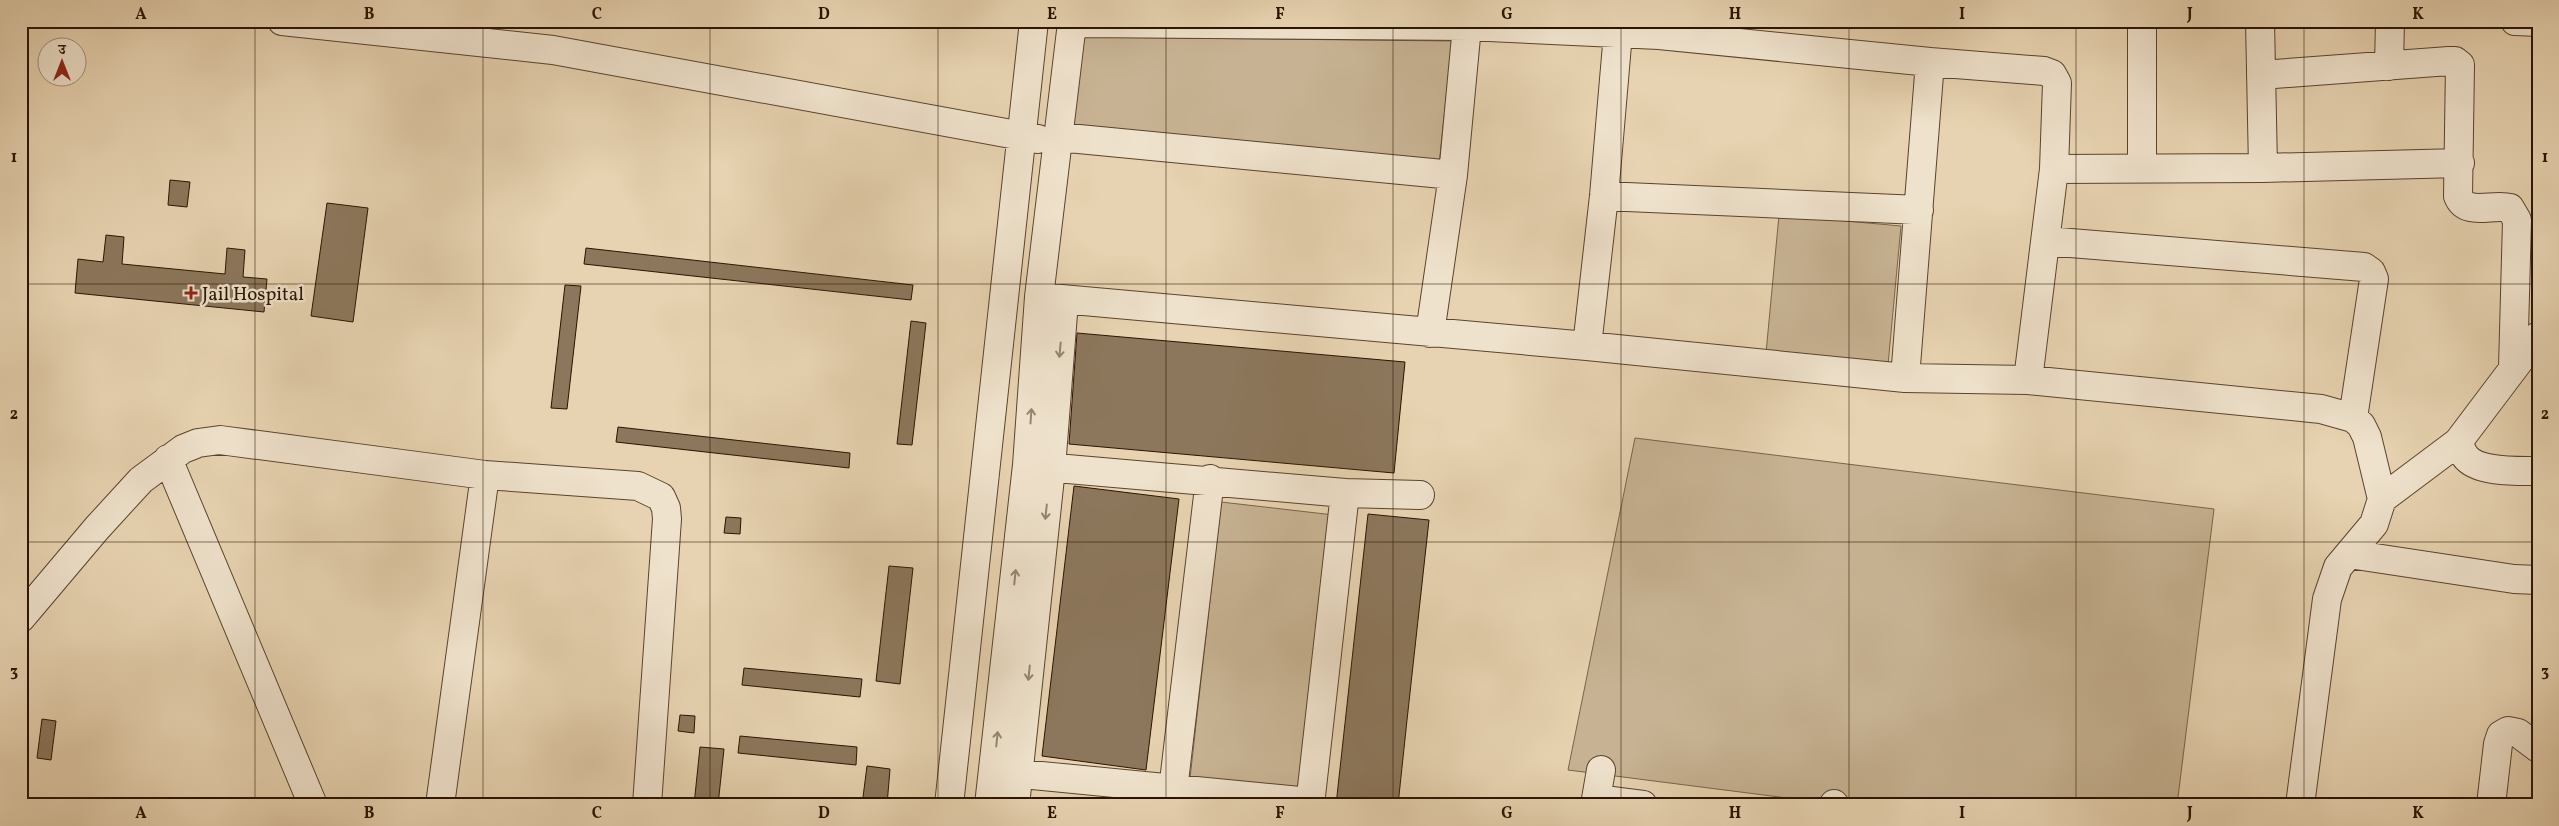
<svg xmlns="http://www.w3.org/2000/svg" width="2559" height="826" font-family="Vollkorn,'Noto Serif Devanagari',serif">
  <style>
    .green { fill: #c7b393; stroke: #78644a }
    .building { fill: #8c775c; stroke: #2a1400 }
    .lines { fill: none; stroke-linecap: round; stroke-linejoin: round }
    .minor-casing { stroke: #59442c; stroke-width: 30 }
    .minor { stroke: #efe2cc; stroke-width: 28 }
    .oneway { stroke: #968570 }
    .grid { fill: none; stroke: #2a1400; stroke-width: 1; stroke-opacity: 0.55 }
    .poi-dot { fill: #8f2418; stroke: #efe2cc; stroke-width: 2 }
    .labels { text-anchor: middle; stroke-width: 5; stroke-linejoin: round; paint-order: stroke }
    .poi-label { font-size: 19px; fill: #2a1400; stroke: #efe2cc; text-anchor: start }
    .neatline { fill: none; stroke: #2a1400; stroke-width: 2 }
    .grid-label { font-size: 16px; text-anchor: middle; font-weight: bold; fill: #2a1400 }
  </style>
  <rect width="100%" height="100%" fill="#e7d3b1"/>
  <filter id="stains"><feTurbulence type="fractalNoise" baseFrequency=".004" numOctaves="4"/><feColorMatrix values="0 0 0 0 .2 0 0 0 0 .09 0 0 0 0 .02 0 0 0 .5 -.17"/></filter>
  <radialGradient id="worn" r=".72"><stop offset=".6" stop-color="#630" stop-opacity="0"/><stop offset="1" stop-color="#630" stop-opacity=".3"/></radialGradient>
  <path class="green" d="M 1083,37 L 1452,41 L 1439,165 L 1073,126 Z
    M 1779,215 L 1901,226 L 1888,365 L 1766,353 Z
    M 1635,438 L 2214,509 L 2177,805 L 1842,805 L 1568,770 Z
    M 1221,502 L 1334,515 L 1302,791 L 1190,778 Z"/>
  <path class="building" d="M 170,180 L 190,182 L 187,207 L 168,205 Z
    M 327,203 L 368,208 L 353,322 L 311,316 Z
    M 106,235 L 124,237 L 122,264 L 225,274 L 227,248 L 245,250 L 243,277 L 267,279 L 264,312 L 75,293 L 78,259 L 103,262 Z
    M 586,248 L 913,285 L 911,300 L 584,264 Z
    M 565,285 L 581,286 L 567,409 L 551,408 Z
    M 911,321 L 926,323 L 912,445 L 897,444 Z
    M 1077,333 L 1405,362 L 1394,473 L 1069,444 Z
    M 618,427 L 850,453 L 849,468 L 616,442 Z
    M 1074,486 L 1179,499 L 1146,770 L 1042,756 Z
    M 1368,514 L 1429,520 L 1407,720 L 1398,805 L 1336,805 Z
    M 726,517 L 741,518 L 740,534 L 724,533 Z
    M 889,566 L 913,568 L 900,684 L 876,681 Z
    M 744,668 L 862,679 L 860,697 L 742,685 Z
    M 680,715 L 695,716 L 694,733 L 678,731 Z
    M 42,719 L 56,721 L 51,760 L 37,758 Z
    M 740,736 L 857,747 L 856,765 L 738,753 Z
    M 700,747 L 724,749 L 718,805 L 694,805 Z
    M 867,766 L 890,769 L 887,805 L 862,805 Z"/>
  <g class="lines">
    <g class="minor-casing">
      <path id="minor" d="M 282,21 L 553,50 L 1038,139
        M 2260,21 L 2263,168
        M 2515,21 L 2538,22
        M 1930,62 L 2044,71 L 2052,74 L 2057,83 L 2054,169 L 2028,380
        M 2389,66 L 2390,21
        M 2261,75 L 2449,61 L 2455,61 L 2460,65 L 2458,196 C 2466,217 2493,203 2510,208 L 2517,220 L 2513,368
        M 1058,137 L 1453,175
        M 2142,168 L 2142,21
        M 2054,169 L 2263,168 L 2460,163
        M 1604,196 L 1919,210
        M 2046,241 L 2364,267 L 2371,272 L 2374,279 L 2353,418
        M 1039,297 L 1587,346 L 1905,378 L 2028,380 L 2321,409 L 2353,418 L 2361,425 L 2367,437 L 2382,499 L 2374,524 L 2338,567 L 2327,599 L 2300,805
        M 1430,333 L 1453,175 L 1467,26
        M 1587,346 L 1604,196 L 1618,33
        M 2458,442 C 2460,446 2462,452 2465,456 C 2477,473 2519,471 2538,471
        M 168,459 L 313,805
        M 1033,466 L 1345,493 L 1420,495
        M 2382,499 L 2458,442 L 2538,336
        M 2349,554 L 2514,579 L 2538,580
        M 21,618 L 97,528 L 141,480 L 183,449 L 198,443 L 220,440 L 485,475 L 638,486 L 661,497 L 666,508 L 667,519 L 647,805
        M 1001,772 L 1310,802
        M 1173,790 L 1210,479
        M 1596,799 L 1601,770
        M 440,805 L 485,475
        M 949,805 L 1034,21
        M 989,805 L 1027,465 L 1039,297 L 1071,31 L 1080,23 L 1467,26 L 1659,35 L 1930,62 L 1905,378
        M 1015,805 L 1051,468 L 1064,301
        M 1310,805 L 1345,493
        M 1595,805 L 1596,799 L 1643,805
        M 1834,805 L 1834,804
        M 2491,805 L 2498,744 L 2501,735 L 2508,731 L 2518,733 L 2538,748"/>
    </g>
    <use href="#minor" class="minor"/>
  </g>
  <defs><path id="oneway-shaft" d="M-6 0H5M1.5-3L5.5 0L1.5 3" fill="none" stroke-width="1.6" stroke-linecap="round" stroke-linejoin="round" transform="scale(1.25)"/></defs>
  <g class="oneway">
    <use href="#oneway-shaft" transform="translate(1060 350) rotate(95)"/>
    <use href="#oneway-shaft" transform="translate(1031 416) rotate(-86)"/>
    <use href="#oneway-shaft" transform="translate(1046 512) rotate(96)"/>
    <use href="#oneway-shaft" transform="translate(1015 577) rotate(-84)"/>
    <use href="#oneway-shaft" transform="translate(1029 673) rotate(96)"/>
    <use href="#oneway-shaft" transform="translate(997 739) rotate(-84)"/>
  </g>
  <path class="grid" d="M 255,21 L 255,805M 483,21 L 483,805M 710,21 L 710,805M 938,21 L 938,805M 1166,21 L 1166,805M 1393,21 L 1393,805M 1621,21 L 1621,805M 1849,21 L 1849,805M 2076,21 L 2076,805M 2304,21 L 2304,805M 21,284 L 2538,284M 21,542 L 2538,542"/>
  <path class="poi-dot" d="M188.5 285.5h5v5h5v5h-5v5h-5v-5h-5v-5h5z"/>
  <g class="labels">
    <g class="poi-label">
      <text x="202" y="300">Jail Hospital</text>
    </g>
  </g>
  <rect width="2559" height="826" fill="none" stroke="#e7d3b1" stroke-width="55"/>
  <g transform="translate(62 62)"><circle r="24" fill="#efe2cc" stroke="#a0907a"/>
  <path d="M0-4L9 19L0 12L-9 19Z" fill="#8f2418"/>
  <text y="-8" font-size="14" font-weight="bold" text-anchor="middle" fill="#2a1400">उ</text>
  </g>
  <rect x="28" y="28" width="2504" height="770" class="neatline"/>
  <g class="grid-label">
    <text x="141" y="19">A</text>
    <text x="369" y="19">B</text>
    <text x="597" y="19">C</text>
    <text x="824" y="19">D</text>
    <text x="1052" y="19">E</text>
    <text x="1280" y="19">F</text>
    <text x="1507" y="19">G</text>
    <text x="1735" y="19">H</text>
    <text x="1962" y="19">I</text>
    <text x="2190" y="19">J</text>
    <text x="2418" y="19">K</text>
    <text x="14" y="162">1</text>
    <text x="2545" y="162">1</text>
    <text x="14" y="419">2</text>
    <text x="2545" y="419">2</text>
    <text x="14" y="676">3</text>
    <text x="2545" y="676">3</text>
    <text x="141" y="818">A</text>
    <text x="369" y="818">B</text>
    <text x="597" y="818">C</text>
    <text x="824" y="818">D</text>
    <text x="1052" y="818">E</text>
    <text x="1280" y="818">F</text>
    <text x="1507" y="818">G</text>
    <text x="1735" y="818">H</text>
    <text x="1962" y="818">I</text>
    <text x="2190" y="818">J</text>
    <text x="2418" y="818">K</text>
  </g>
  <rect width="100%" height="100%" filter="url(#stains)"/>
  <rect width="100%" height="100%" fill="url(#worn)"/>
</svg>
